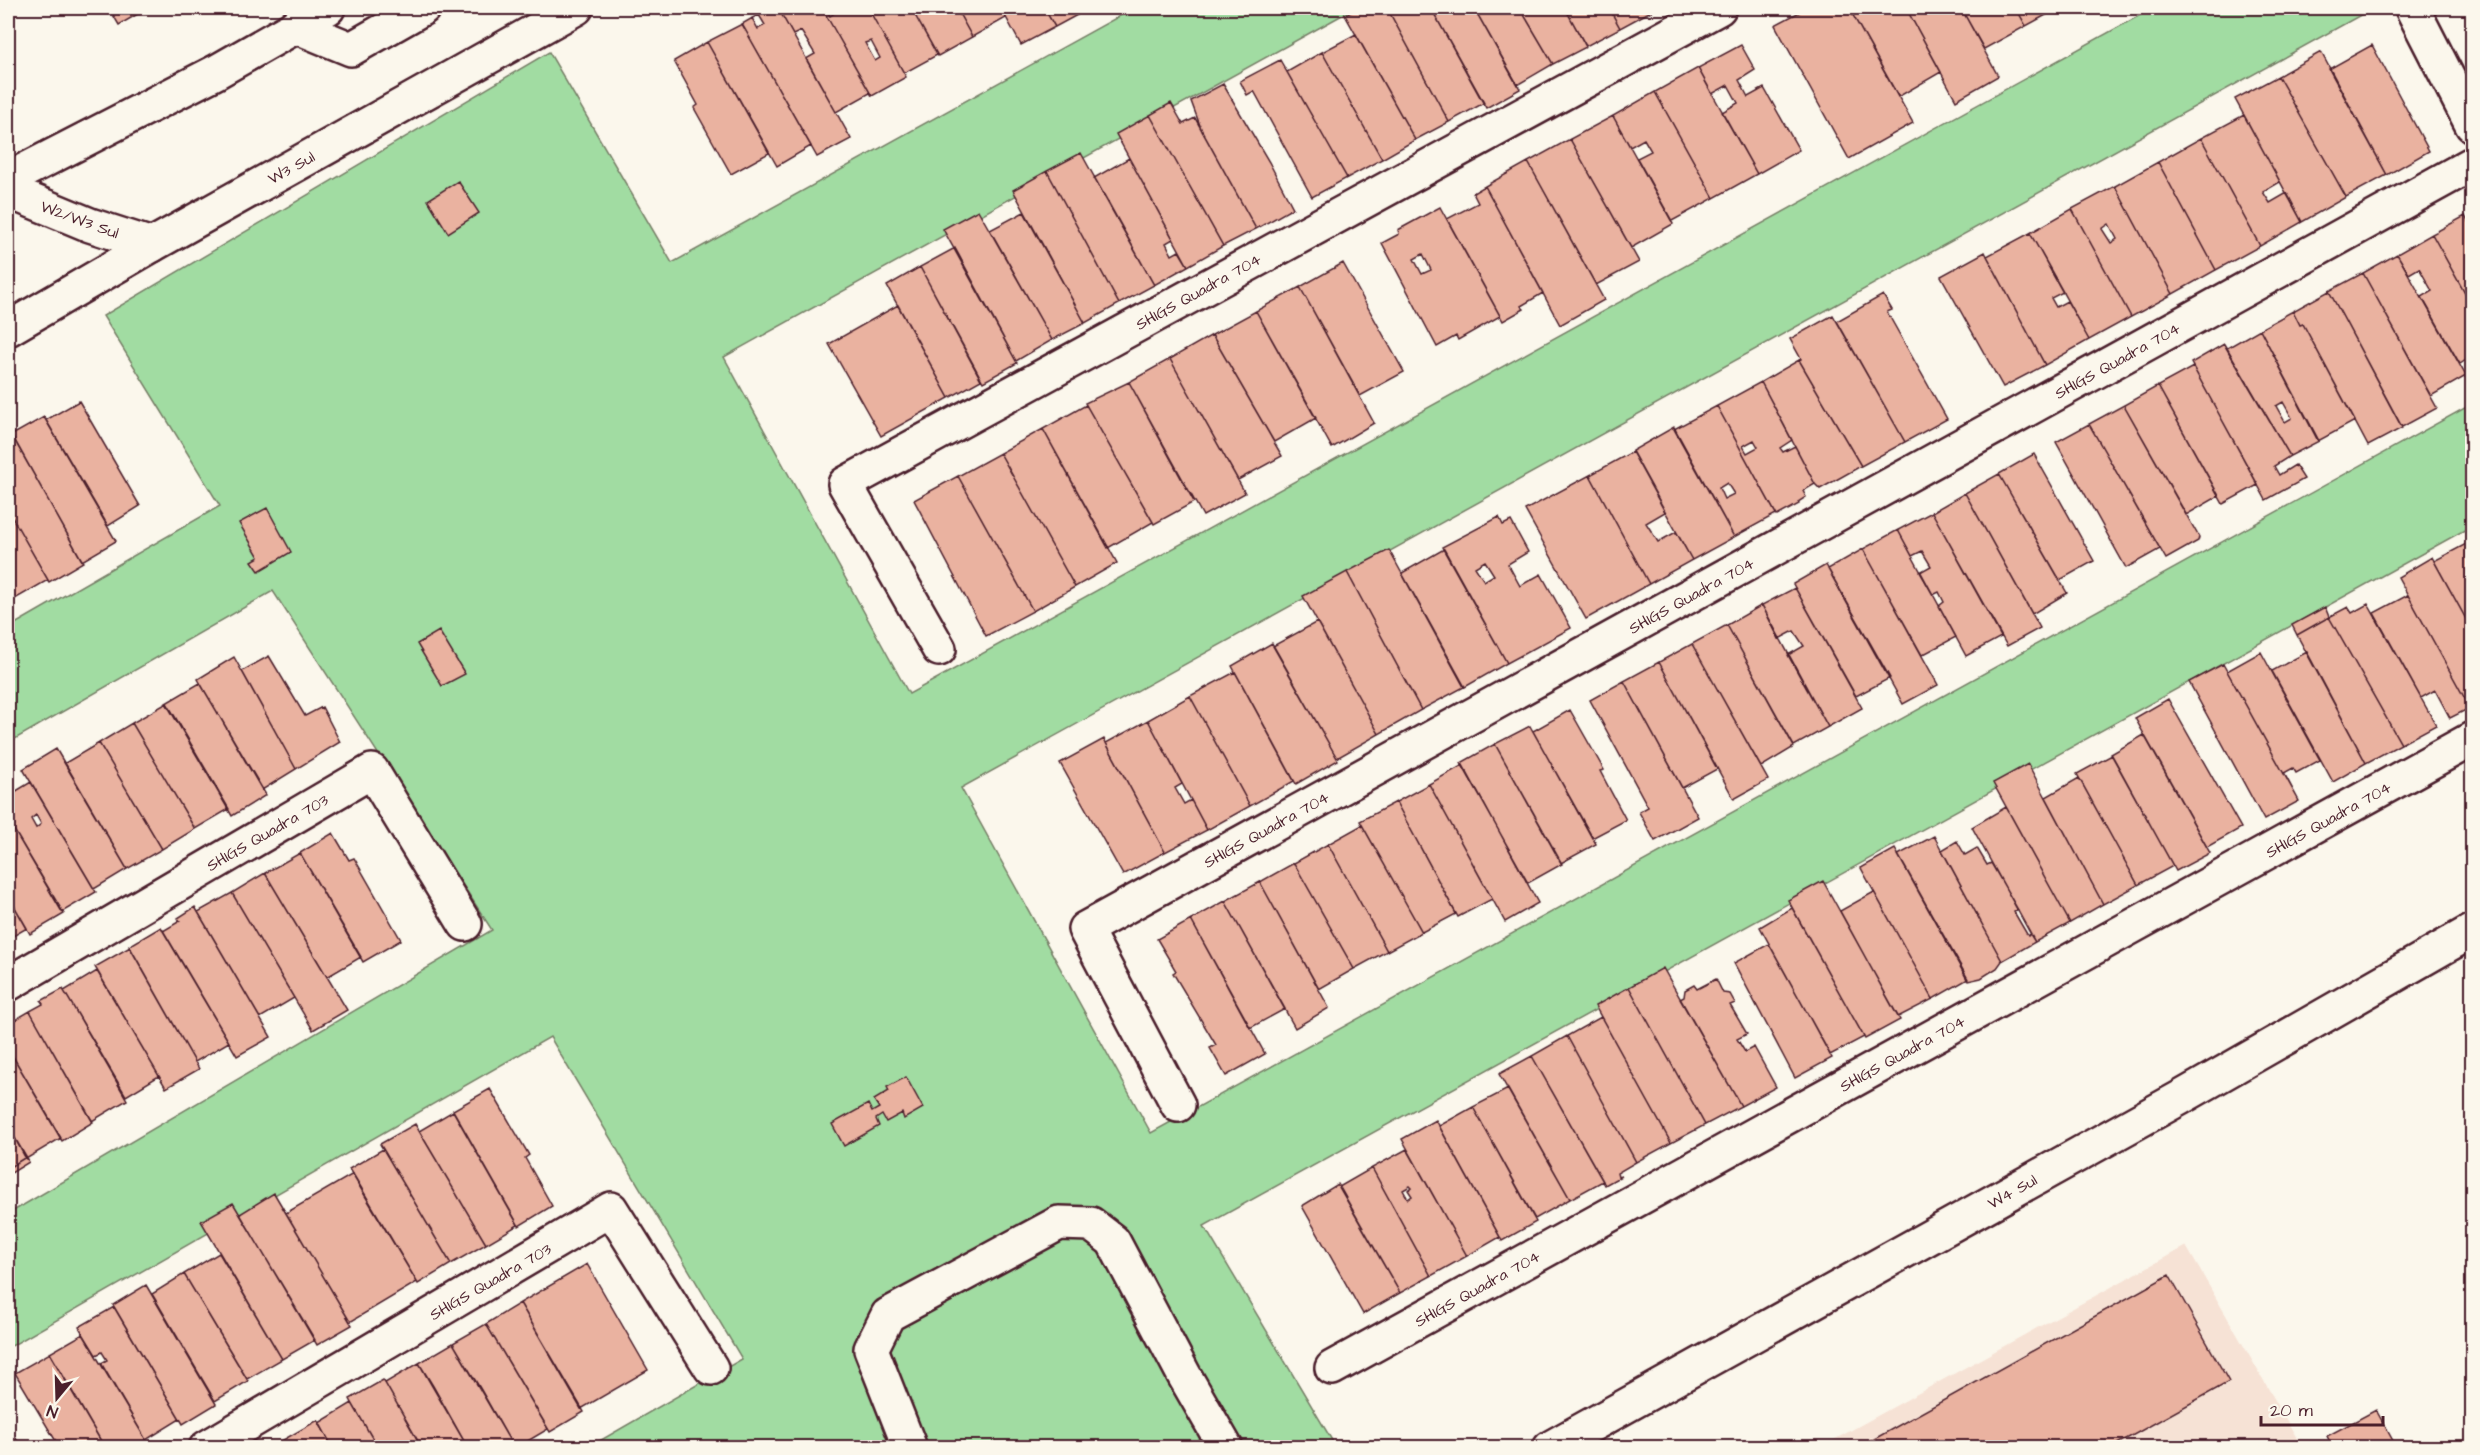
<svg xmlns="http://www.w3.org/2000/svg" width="2480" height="1455" font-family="'Architects Daughter',sans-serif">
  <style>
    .built { fill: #f6e2d5 }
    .green { fill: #a1dca2; stroke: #767e66; stroke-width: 1.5 }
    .building { fill: #eab2a0; stroke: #4a1f2b; stroke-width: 1.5; fill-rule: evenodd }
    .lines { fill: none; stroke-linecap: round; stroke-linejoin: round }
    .minor-casing { stroke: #4a1f2b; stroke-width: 38 }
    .major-casing { stroke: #4a1f2b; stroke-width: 38 }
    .minor { stroke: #fbf7ec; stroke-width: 33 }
    .major { stroke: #fbf7ec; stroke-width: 33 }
    .labels { text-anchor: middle; stroke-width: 4.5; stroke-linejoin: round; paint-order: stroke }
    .street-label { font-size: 16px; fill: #4a1f2b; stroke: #fbf7ec }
  </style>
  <rect width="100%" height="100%" fill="#fbf7ec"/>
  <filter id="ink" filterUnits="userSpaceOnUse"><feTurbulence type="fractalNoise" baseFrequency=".0167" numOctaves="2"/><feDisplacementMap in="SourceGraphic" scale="12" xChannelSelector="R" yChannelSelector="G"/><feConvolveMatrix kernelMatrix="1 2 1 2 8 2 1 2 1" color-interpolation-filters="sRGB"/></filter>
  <g filter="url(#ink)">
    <path class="built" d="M 2186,1246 L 2302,1447 L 1819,1448 Z"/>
    <path class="green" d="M 1134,8 L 1355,8 L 724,357 L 909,694 L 2153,8 L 2366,8 L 2368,11 L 961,788 L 1151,1133 L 2472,404 L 2472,526 L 1204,1226 L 1336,1447 L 589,1447 L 742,1359 L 550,1037 L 8,1348 L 8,1214 L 492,930 L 273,591 L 8,743 L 8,628 L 220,506 L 103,316 L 549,52 L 672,263 Z"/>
    <path class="building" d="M 109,8 L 141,8 L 143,11 L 119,25 Z
      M 770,8 L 778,8 L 851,139 L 817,157 L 742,24 ZM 759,15 L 765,25 L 758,29 L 752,18 Z
      M 778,8 L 822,8 L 870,93 L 836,112 L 806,59 L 815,54 L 801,31 L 793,35 Z
      M 822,8 L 833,8 L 827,11 L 830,16 L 839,10 L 838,8 L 868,8 L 906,77 L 872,96 ZM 871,41 L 880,58 L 875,61 L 865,43 Z
      M 868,8 L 911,8 L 937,55 L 904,73 Z
      M 911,8 L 956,8 L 972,37 L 938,56 Z
      M 956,8 L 1001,8 L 1006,18 L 972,37 Z
      M 1001,8 L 1044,8 L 1055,27 L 1021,45 Z
      M 1044,8 L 1090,8 L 1055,27 Z
      M 1359,8 L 1387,8 L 1449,122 L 1415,140 L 1345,15 Z
      M 1387,8 L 1431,8 L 1484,103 L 1449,122 Z
      M 1431,8 L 1474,8 L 1520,89 L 1486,108 Z
      M 1474,8 L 1520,8 L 1553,64 L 1517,85 Z
      M 1520,8 L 1565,8 L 1586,47 L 1553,64 Z
      M 1565,8 L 1609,8 L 1620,28 L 1586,46 Z
      M 1609,8 L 1654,8 L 1655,9 L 1620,28 Z
      M 1807,8 L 1849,8 L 1913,123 L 1849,159 L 1775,25 Z
      M 1849,8 L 1906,8 L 1941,72 L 1898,97 Z
      M 1906,8 L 1961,8 L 1998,76 L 1956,100 Z
      M 1961,8 L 1990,8 L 1992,11 L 1996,10 L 1995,8 L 2016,8 L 2026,26 L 1984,49 Z
      M 2016,8 L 2059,8 L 2026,26 Z
      M 742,24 L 811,146 L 777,166 L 707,42 Z
      M 1356,34 L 1415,140 L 1382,159 L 1322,52 Z
      M 707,42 L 769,153 L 731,174 L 694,108 L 698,105 L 674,61 Z
      M 1741,45 L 1755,70 L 1739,80 L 1748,97 L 1764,88 L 1799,150 L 1757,174 L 1722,112 L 1738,103 L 1728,85 L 1712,94 L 1698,68 Z
      M 2372,45 L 2429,151 L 2387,175 L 2329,69 Z
      M 1322,52 L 1382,159 L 1347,178 L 1287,72 Z
      M 2321,52 L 2387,175 L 2346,197 L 2278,76 Z
      M 1280,60 L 1347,178 L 1312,197 L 1254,91 L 1247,95 L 1240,81 Z
      M 1698,68 L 1757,174 L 1714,198 L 1655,92 Z
      M 2278,76 L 2346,197 L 2302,222 L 2235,99 Z
      M 1223,84 L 1269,162 L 1293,208 L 1256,229 L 1202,131 L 1191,101 Z
      M 1655,92 L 1714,198 L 1672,221 L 1637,158 L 1651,151 L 1644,139 L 1630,147 L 1613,116 Z
      M 1171,103 L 1183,124 L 1195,118 L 1256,229 L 1223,246 L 1150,115 Z
      M 1150,115 L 1223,246 L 1188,266 L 1116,134 Z
      M 2244,115 L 2280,182 L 2263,192 L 2270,203 L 2287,193 L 2302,222 L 2260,246 L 2201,138 Z
      M 1613,116 L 1673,224 L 1631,248 L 1570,139 Z
      M 2201,138 L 2260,246 L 2216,270 L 2158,162 Z
      M 1570,139 L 1639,262 L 1596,285 L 1528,162 Z
      M 1081,153 L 1154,285 L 1119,304 L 1047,171 Z
      M 1129,158 L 1173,239 L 1166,243 L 1172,255 L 1179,251 L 1188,266 L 1154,285 L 1094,178 Z
      M 1528,162 L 1604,300 L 1560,325 L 1485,186 Z
      M 2158,162 L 2216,270 L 2173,294 L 2115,186 Z
      M 1047,171 L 1119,304 L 1085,323 L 1013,190 Z
      M 458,181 L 479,213 L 448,233 L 428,200 Z
      M 1485,186 L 1543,293 L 1521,306 L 1524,309 L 1503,321 L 1447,219 L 1478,203 L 1473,193 Z
      M 2115,186 L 2173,294 L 2131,317 L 2072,209 ZM 2109,224 L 2117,239 L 2111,243 L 2102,229 Z
      M 1440,207 L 1500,316 L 1458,340 L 1456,336 L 1437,347 L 1382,243 L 1399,234 L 1398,230 ZM 1423,254 L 1431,270 L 1422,274 L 1414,259 Z
      M 2072,209 L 2131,317 L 2089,340 L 2030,233 Z
      M 978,210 L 1052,340 L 1016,361 L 943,229 Z
      M 1024,212 L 1085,323 L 1052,340 L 990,230 Z
      M 2465,216 L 2472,229 L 2472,306 L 2432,234 Z
      M 2030,233 L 2063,292 L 2051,298 L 2056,307 L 2067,301 L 2089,340 L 2045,365 L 1987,256 Z
      M 2432,234 L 2472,306 L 2472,356 L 2460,364 L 2422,297 L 2432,291 L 2419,268 L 2409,274 L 2397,254 Z
      M 955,248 L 1017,363 L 983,382 L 920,267 Z
      M 1985,252 L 2045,365 L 2003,387 L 1941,276 Z
      M 2397,254 L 2466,376 L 2431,396 L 2363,273 Z
      M 1343,263 L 1404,372 L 1360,396 L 1300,287 Z
      M 920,267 L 981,380 L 949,398 L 887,286 Z
      M 2363,273 L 2437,408 L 2402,427 L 2329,291 Z
      M 1300,287 L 1374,423 L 1332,448 L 1256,311 Z
      M 2329,291 L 2402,428 L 2368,446 L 2303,324 L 2300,325 L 2293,311 Z
      M 1883,295 L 1892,310 L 1887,312 L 1947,419 L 1905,442 L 1837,321 Z
      M 898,305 L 949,398 L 881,436 L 829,344 Z
      M 1256,311 L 1316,418 L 1274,442 L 1212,335 Z
      M 2293,311 L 2300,325 L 2303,324 L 2355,421 L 2318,441 L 2260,329 Z
      M 1833,315 L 1905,442 L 1861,466 L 1799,360 L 1801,359 L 1790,339 Z
      M 2260,329 L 2319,441 L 2290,456 L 2227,348 ZM 2283,402 L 2292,418 L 2285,422 L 2276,406 Z
      M 1212,335 L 1282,456 L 1238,480 L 1170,359 Z
      M 2224,344 L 2290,456 L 2274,466 L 2279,475 L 2295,465 L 2304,479 L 2266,500 L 2191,363 Z
      M 1170,359 L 1245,493 L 1203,516 L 1129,382 Z
      M 1799,360 L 1861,466 L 1820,489 L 1815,484 L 1761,382 Z
      M 2193,367 L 2258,485 L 2223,504 L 2158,386 Z
      M 1129,382 L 1194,502 L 1154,524 L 1085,403 Z
      M 1761,382 L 1792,440 L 1780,448 L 1783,452 L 1795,446 L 1815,484 L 1803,491 L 1806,497 L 1798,502 L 1799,504 L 1777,516 L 1717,406 ZM 1754,440 L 1758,447 L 1747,453 L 1743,446 Z
      M 2158,386 L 2219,496 L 2186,515 L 2124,405 Z
      M 79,401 L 140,506 L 108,526 L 46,420 Z
      M 1086,405 L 1153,522 L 1108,548 L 1043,429 Z
      M 2124,405 L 2199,537 L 2198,541 L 2166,559 L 2089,424 Z
      M 1717,406 L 1776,514 L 1734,537 L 1674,429 ZM 1727,483 L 1734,494 L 1724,499 L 1719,488 Z
      M 44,417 L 116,541 L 82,561 L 12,435 Z
      M 2089,424 L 2160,549 L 2126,568 L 2056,442 Z
      M 1674,427 L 1734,537 L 1692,560 L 1632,451 Z
      M 1043,429 L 1117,563 L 1075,587 L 1000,453 Z
      M 12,436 L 83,562 L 49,582 L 8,510 L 8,438 Z
      M 1632,452 L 1665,512 L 1646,523 L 1658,542 L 1676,532 L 1692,560 L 1649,584 L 1590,475 Z
      M 1000,453 L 1075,587 L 1033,611 L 958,476 Z
      M 2034,454 L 2094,561 L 2060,580 L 1999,474 Z
      M 1999,474 L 2067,593 L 2032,614 L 1965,493 Z
      M 1590,475 L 1649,584 L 1586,619 L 1525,510 Z
      M 958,476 L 1033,611 L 986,636 L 914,500 Z
      M 1965,493 L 2040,628 L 2007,646 L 1932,512 Z
      M 267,508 L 291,552 L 259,571 L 252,561 L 259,557 L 239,523 Z
      M 8,510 L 48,580 L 15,599 L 8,586 Z
      M 1932,512 L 2001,637 L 1966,656 L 1939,606 L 1944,602 L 1939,592 L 1933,595 L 1920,572 L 1931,566 L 1922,551 L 1912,556 L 1898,530 Z
      M 1499,517 L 1503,525 L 1511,521 L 1528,552 L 1508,564 L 1520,586 L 1541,574 L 1571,628 L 1507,663 L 1442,547 ZM 1485,561 L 1494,575 L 1484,581 L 1475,567 Z
      M 1898,530 L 1956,637 L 1922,655 L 1863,549 Z
      M 2468,543 L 2472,551 L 2472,630 L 2434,561 Z
      M 1444,549 L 1507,663 L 1465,687 L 1402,573 Z
      M 1863,549 L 1938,685 L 1903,704 L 1828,569 Z
      M 1389,550 L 1464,687 L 1421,710 L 1347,572 Z
      M 2432,557 L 2472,630 L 2472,704 L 2469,706 L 2398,577 Z
      M 1826,565 L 1890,678 L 1856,696 L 1793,584 Z
      M 1347,572 L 1421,710 L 1379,734 L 1303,596 Z
      M 1795,588 L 1862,708 L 1828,727 L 1788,655 L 1804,646 L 1794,631 L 1779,639 L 1762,605 Z
      M 2408,595 L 2470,708 L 2450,718 L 2435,690 L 2421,698 L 2374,613 Z
      M 2368,604 L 2436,725 L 2401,744 L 2329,617 L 2348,607 L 2352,613 Z
      M 1762,605 L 1828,727 L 1794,746 L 1727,625 Z
      M 2325,607 L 2329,617 L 2297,635 L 2292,625 Z
      M 2329,617 L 2401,744 L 2366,763 L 2297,635 Z
      M 1317,622 L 1379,734 L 1337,758 L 1273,646 Z
      M 1727,625 L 1794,747 L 1761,767 L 1692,644 Z
      M 439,631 L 465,674 L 442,686 L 417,644 Z
      M 1272,643 L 1338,760 L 1296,784 L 1232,666 Z
      M 1692,644 L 1768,780 L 1734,799 L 1659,662 Z
      M 2261,652 L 2320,760 L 2296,773 L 2293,768 L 2284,773 L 2299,801 L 2227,671 Z
      M 2307,652 L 2366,763 L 2333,782 L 2272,671 Z
      M 269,656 L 305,716 L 322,707 L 340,742 L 296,769 L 242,671 Z
      M 234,657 L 296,769 L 262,790 L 198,679 Z
      M 1659,662 L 1717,769 L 1682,788 L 1624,681 Z
      M 2223,664 L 2299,801 L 2264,820 L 2189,682 Z
      M 1235,672 L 1294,781 L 1250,806 L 1190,696 Z
      M 1624,681 L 1698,817 L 1655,841 L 1639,812 L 1648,807 L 1590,700 Z
      M 200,683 L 266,795 L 232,816 L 166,703 Z
      M 1190,696 L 1250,806 L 1207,830 L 1148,720 Z
      M 2168,699 L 2241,828 L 2207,847 L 2135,718 Z
      M 167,703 L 229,809 L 195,829 L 132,723 Z
      M 1570,710 L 1604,770 L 1600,771 L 1626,820 L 1592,838 L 1533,731 Z
      M 1148,720 L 1182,784 L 1175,788 L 1184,804 L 1191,800 L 1207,830 L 1165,852 L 1106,743 Z
      M 132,723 L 195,829 L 162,849 L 99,743 Z
      M 1530,726 L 1596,844 L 1561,863 L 1495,744 Z
      M 2144,735 L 2210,853 L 2176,871 L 2111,754 Z
      M 1104,739 L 1165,852 L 1123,875 L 1060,763 Z
      M 99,743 L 162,849 L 127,869 L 65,763 Z
      M 1495,744 L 1562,864 L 1528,883 L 1461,763 Z
      M 56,749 L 127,869 L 94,889 L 23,769 Z
      M 2112,755 L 2173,866 L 2138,885 L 2077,774 Z
      M 2028,764 L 2103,904 L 2070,923 L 1993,783 Z
      M 1463,765 L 1538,903 L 1505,922 L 1429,784 Z
      M 2079,778 L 2138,885 L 2103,904 L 2046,797 Z
      M 31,782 L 96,892 L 62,912 L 8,820 L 8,796 ZM 36,815 L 41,824 L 36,828 L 31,819 Z
      M 1429,784 L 1492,899 L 1458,917 L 1396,802 Z
      M 1396,802 L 1456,914 L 1422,932 L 1360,821 Z
      M 2006,807 L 2070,923 L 2035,942 L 1972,827 Z
      M 8,820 L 64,914 L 30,934 L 8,895 Z
      M 1362,825 L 1422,932 L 1387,951 L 1328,844 Z
      M 333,833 L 349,860 L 354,858 L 401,940 L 363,962 L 300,853 Z
      M 1934,836 L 2002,961 L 1997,968 L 1981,978 L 1968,981 L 1898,855 Z
      M 1957,841 L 1965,855 L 1977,848 L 1987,865 L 1991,863 L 2018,910 L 2014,912 L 2028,936 L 2030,934 L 2035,942 L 2002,961 L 1942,850 Z
      M 1328,844 L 1387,951 L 1354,969 L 1294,863 Z
      M 1895,849 L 1968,979 L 1933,999 L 1861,868 Z
      M 300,853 L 361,957 L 327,977 L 265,873 Z
      M 1294,863 L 1354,969 L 1319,989 L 1260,882 Z
      M 265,873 L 347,1010 L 313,1030 L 232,893 Z
      M 1823,881 L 1900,1020 L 1865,1039 L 1788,900 Z
      M 1260,882 L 1329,1008 L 1295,1028 L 1225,901 Z
      M 1874,892 L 1933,999 L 1898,1017 L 1840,911 Z
      M 232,893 L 294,998 L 260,1018 L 198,912 Z
      M 8,895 L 27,928 L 8,939 Z
      M 1225,901 L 1285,1009 L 1250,1028 L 1191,920 Z
      M 195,907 L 271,1037 L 237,1056 L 163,931 L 180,921 L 178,918 Z
      M 1792,908 L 1864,1037 L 1830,1055 L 1760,927 Z
      M 1191,920 L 1265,1054 L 1226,1076 L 1210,1048 L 1216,1045 L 1173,973 L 1176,971 L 1157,939 Z
      M 161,927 L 229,1042 L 195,1062 L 129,946 Z
      M 1769,944 L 1832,1058 L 1795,1078 L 1734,963 Z
      M 130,947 L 199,1069 L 166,1088 L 95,967 Z
      M 1663,968 L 1741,1106 L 1705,1125 L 1629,987 Z
      M 97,971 L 159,1076 L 126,1096 L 64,991 Z
      M 1716,979 L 1723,993 L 1730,994 L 1735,1003 L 1730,1005 L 1747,1034 L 1737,1039 L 1745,1052 L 1754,1047 L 1776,1087 L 1741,1106 L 1680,999 L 1684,997 L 1685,990 L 1694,985 L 1697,989 Z
      M 1629,987 L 1705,1125 L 1671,1143 L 1595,1006 Z
      M 63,989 L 127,1100 L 92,1121 L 30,1011 L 43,1004 L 41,1001 Z
      M 30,1011 L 93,1122 L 62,1141 L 8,1048 L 8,1024 Z
      M 1601,1017 L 1671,1143 L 1636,1162 L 1567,1036 Z
      M 1567,1036 L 1636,1162 L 1617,1173 L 1618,1177 L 1621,1176 L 1605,1185 L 1532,1056 Z
      M 8,1048 L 61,1138 L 26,1159 L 8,1126 Z
      M 1532,1056 L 1603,1181 L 1570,1199 L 1499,1074 Z
      M 906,1077 L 923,1108 L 904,1119 L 902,1113 L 886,1122 L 882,1115 L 876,1119 L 879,1126 L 844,1146 L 832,1124 L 868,1104 L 872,1112 L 879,1108 L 874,1100 L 889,1091 L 887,1087 Z
      M 490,1089 L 529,1155 L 525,1158 L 552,1206 L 519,1226 L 453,1110 Z
      M 1508,1089 L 1570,1199 L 1535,1219 L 1473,1107 Z
      M 1473,1107 L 1536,1222 L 1502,1241 L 1439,1126 Z
      M 453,1111 L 518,1225 L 486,1244 L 419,1131 Z
      M 1436,1120 L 1500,1237 L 1467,1256 L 1402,1139 Z
      M 415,1124 L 486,1244 L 451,1264 L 380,1144 Z
      M 8,1126 L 26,1157 L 8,1168 Z
      M 383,1149 L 451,1264 L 418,1284 L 349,1169 Z
      M 1407,1149 L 1467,1256 L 1431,1276 L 1372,1168 ZM 1410,1186 L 1412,1188 L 1408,1190 L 1412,1196 L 1408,1199 L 1403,1190 Z
      M 26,1157 L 29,1162 L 8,1175 L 8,1168 Z
      M 1372,1168 L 1431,1276 L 1400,1293 L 1339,1187 Z
      M 353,1174 L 417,1282 L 350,1322 L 286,1213 Z
      M 1338,1184 L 1400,1293 L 1363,1314 L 1302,1206 Z
      M 274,1193 L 352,1325 L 317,1345 L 240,1214 Z
      M 233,1203 L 315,1340 L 282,1359 L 201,1221 Z
      M 219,1253 L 282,1359 L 247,1379 L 184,1274 Z
      M 587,1264 L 648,1370 L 581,1409 L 520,1303 Z
      M 184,1274 L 248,1381 L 215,1401 L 152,1294 Z
      M 2169,1275 L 2229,1382 L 2110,1448 L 1858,1448 Z
      M 146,1285 L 216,1404 L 183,1424 L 113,1305 Z
      M 520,1303 L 584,1412 L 550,1432 L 486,1324 Z
      M 114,1307 L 180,1419 L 146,1440 L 101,1363 L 107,1360 L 102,1352 L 96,1355 L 79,1327 Z
      M 486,1324 L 548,1429 L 516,1448 L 514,1448 L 453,1343 Z
      M 83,1334 L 146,1440 L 133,1448 L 105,1448 L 50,1353 Z
      M 453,1343 L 481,1390 L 514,1448 L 468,1448 L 428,1379 L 419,1363 Z
      M 50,1353 L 51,1356 L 105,1448 L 60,1448 L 15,1373 Z
      M 419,1363 L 433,1386 L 468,1448 L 422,1448 L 385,1383 Z
      M 383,1380 L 385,1383 L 422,1448 L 378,1448 L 352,1403 L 350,1399 Z
      M 352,1403 L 378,1448 L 333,1448 L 319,1423 Z
      M 2376,1410 L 2397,1448 L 2333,1448 L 2327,1436 Z
      M 318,1420 L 333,1448 L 287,1448 L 283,1440 Z
      M 8,1425 L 20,1445 L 21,1448 L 8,1448 Z"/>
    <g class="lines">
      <g class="minor-casing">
        <path id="minor" d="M 295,26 L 351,49 L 423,8
          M 8,191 L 90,225 L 152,245
          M 939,649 L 845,484 L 1719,8
          M 8,984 L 372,771 L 465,924
          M 1178,1105 L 1085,929 L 2472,164
          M 1332,1368 L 2472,739
          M 206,1448 L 611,1209 L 711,1368
          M 910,1448 L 871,1349 L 888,1315 L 1059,1223 L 1091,1224 L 1113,1241 L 1184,1375 L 1226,1448"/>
      </g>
      <g class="major-casing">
        <path id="major" d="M 2412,8 L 2472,125
          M 8,179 L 216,72 L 328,8
          M 8,329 L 152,245 L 576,8
          M 1550,1448 L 2180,1098 L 2472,931"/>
      </g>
      <use href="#minor" class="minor"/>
      <use href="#major" class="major"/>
    </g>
  </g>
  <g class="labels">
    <g class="street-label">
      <text transform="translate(291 167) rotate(-29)" y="6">W3 Sul</text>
      <text transform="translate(80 219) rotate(20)" y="6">W2/W3 Sul</text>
      <text transform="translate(1198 291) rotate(-29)" y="6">SHIGS Quadra 704</text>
      <text transform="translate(2117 360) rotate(-29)" y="6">SHIGS Quadra 704</text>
      <text transform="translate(1691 595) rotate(-29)" y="6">SHIGS Quadra 704</text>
      <text transform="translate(2328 819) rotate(-29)" y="6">SHIGS Quadra 704</text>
      <text transform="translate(1266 829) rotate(-29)" y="6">SHIGS Quadra 704</text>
      <text transform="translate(267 832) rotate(-30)" y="6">SHIGS Quadra 703</text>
      <text transform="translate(1902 1053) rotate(-29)" y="6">SHIGS Quadra 704</text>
      <text transform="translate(2012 1191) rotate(-29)" y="6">W4 Sul</text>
      <text transform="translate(490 1281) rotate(-30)" y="6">SHIGS Quadra 703</text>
      <text transform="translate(1477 1288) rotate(-29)" y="6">SHIGS Quadra 704</text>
    </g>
  </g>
  <rect width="2480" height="1455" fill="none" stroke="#fbf7ec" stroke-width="30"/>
  <rect x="15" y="15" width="2450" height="1425" fill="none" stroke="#4a1f2b" stroke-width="2" filter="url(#ink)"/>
  <g transform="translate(57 1398) rotate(199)" stroke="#fbf7ec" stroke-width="4.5" paint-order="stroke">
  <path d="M0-4.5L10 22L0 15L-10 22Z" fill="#4a1f2b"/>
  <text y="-9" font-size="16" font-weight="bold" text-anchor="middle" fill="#4a1f2b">N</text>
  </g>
  <path d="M2261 1416v9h122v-9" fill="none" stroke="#4a1f2b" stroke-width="3"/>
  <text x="2270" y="1416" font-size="18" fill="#4a1f2b" stroke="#fbf7ec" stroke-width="4.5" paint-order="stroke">20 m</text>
</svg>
